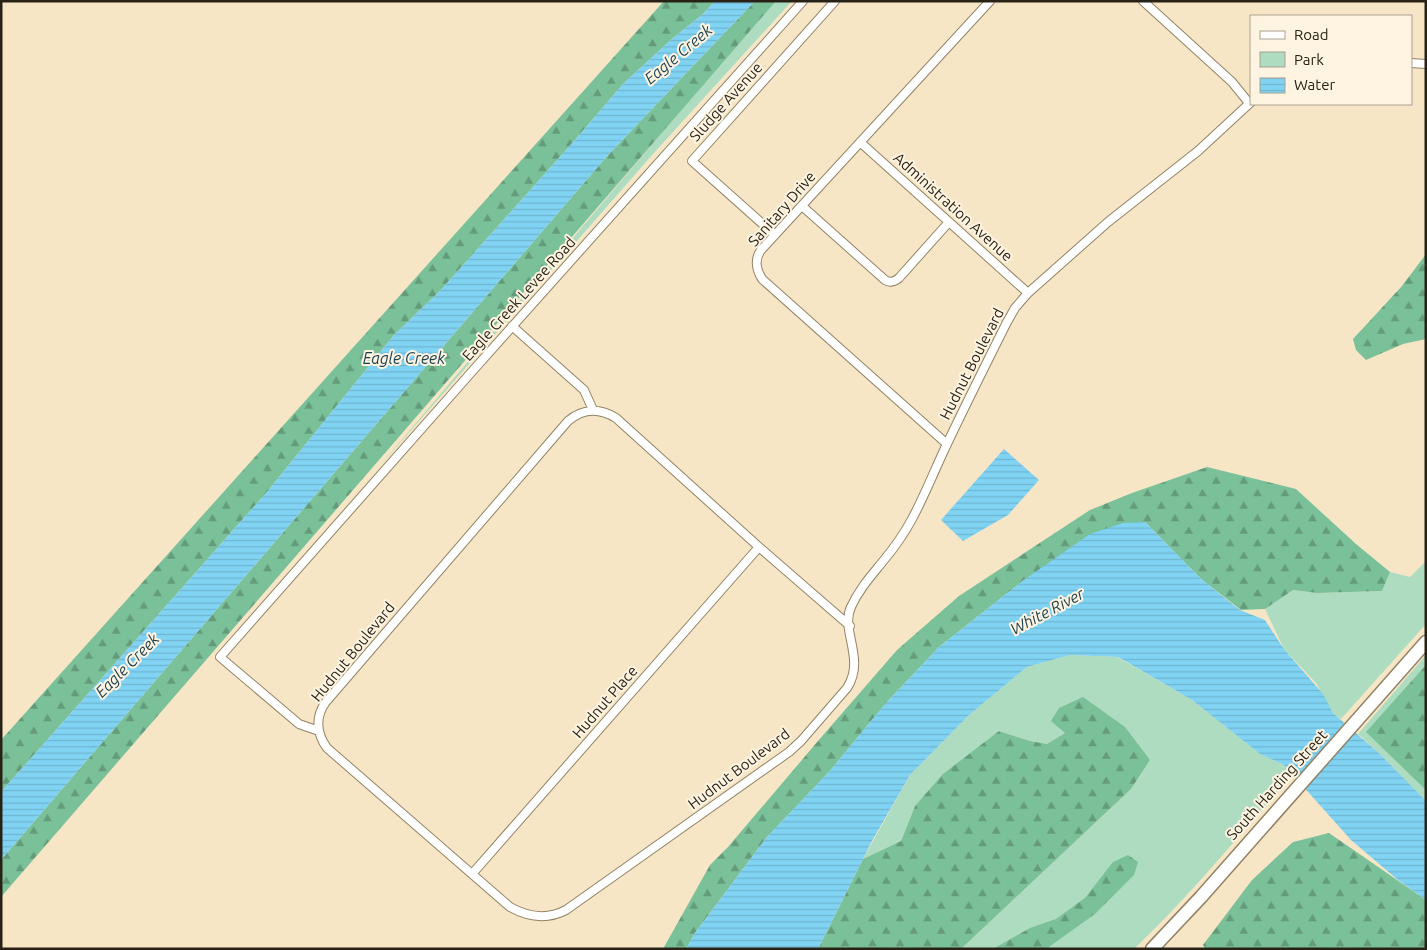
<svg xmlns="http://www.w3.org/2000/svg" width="1427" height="950" font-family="Ubuntu,sans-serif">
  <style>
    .green { fill: #addcc0 }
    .forest { fill: url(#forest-firs) }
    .water { fill: url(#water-rules) }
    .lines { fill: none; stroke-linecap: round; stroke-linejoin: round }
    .minor-casing { stroke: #928365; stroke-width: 10 }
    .primary-casing { stroke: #928365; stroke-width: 15 }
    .minor { stroke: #fff; stroke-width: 8 }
    .primary { stroke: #fff; stroke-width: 12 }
    .labels { text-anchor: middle; stroke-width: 4; stroke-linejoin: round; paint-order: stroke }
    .street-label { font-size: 15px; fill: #282216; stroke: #fef4e1 }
    .water-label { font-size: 16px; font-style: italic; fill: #1a3f4d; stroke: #fef4e1 }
  </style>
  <defs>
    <pattern id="forest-firs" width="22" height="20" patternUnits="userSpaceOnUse" patternTransform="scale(1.25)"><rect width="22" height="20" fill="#7ac098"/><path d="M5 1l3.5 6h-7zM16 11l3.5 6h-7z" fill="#649c7b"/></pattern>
    <pattern id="water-rules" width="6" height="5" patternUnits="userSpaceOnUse" patternTransform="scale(1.25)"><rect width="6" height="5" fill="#81d3f4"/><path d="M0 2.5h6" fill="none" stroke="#6fb5d0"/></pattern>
  </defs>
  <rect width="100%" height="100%" fill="#f7e6c6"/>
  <path class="green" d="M 776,1 L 792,1 L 653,154 L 377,469 L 705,82 Z
    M 1425,562 L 1426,624 L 1341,719 L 1333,713 L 1316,683 L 1284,649 L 1265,609 L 1292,590 L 1317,593 L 1382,591 L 1390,572 L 1410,577 Z
    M 1070,655 L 1117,657 L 1192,700 L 1260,754 L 1284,765 L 1292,774 C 1241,833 1191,895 1134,949 L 961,949 L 1131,789 L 1150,760 L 1065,733 L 1047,744 L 1030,741 L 999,731 L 915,806 L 901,841 L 863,859 L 910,775 L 969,715 L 1027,667 Z
    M 1426,655 L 1426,801 L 1381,755 L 1358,734 Z"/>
  <path class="forest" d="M 664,1 L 715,1 L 702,15 L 673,38 L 623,84 L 575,140 L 440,291 L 394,335 L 267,492 L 1,792 L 1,740 Z
    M 755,1 L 776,1 L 1,897 L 1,860 L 608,155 Z
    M 1426,254 L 1426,339 L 1403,344 L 1366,360 L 1356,350 L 1353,339 L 1402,286 Z
    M 1207,467 L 1296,489 L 1356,544 L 1390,572 L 1382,591 L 1317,593 L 1293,590 L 1265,609 L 1241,610 L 1201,579 L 1145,522 L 1024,580 L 939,647 L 886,703 L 829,772 L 767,837 L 695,933 L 686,949 L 663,949 L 710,865 L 728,847 L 818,741 L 897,650 L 959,596 L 1090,510 L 1132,493 Z
    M 1426,665 L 1426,790 L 1366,732 Z
    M 1083,697 L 1125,727 L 1150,760 L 1131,789 L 961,949 L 818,949 L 863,859 L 901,841 L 915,806 L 943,774 L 999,731 L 1030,741 L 1047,744 L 1065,733 L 1051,721 L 1059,708 Z
    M 1329,833 L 1426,900 L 1426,949 L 1205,949 L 1203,945 L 1252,880 L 1293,842 Z
    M 1128,855 L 1138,862 L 1134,875 L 1095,914 L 1046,949 L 993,949 L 1030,928 L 1056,919 L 1085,898 L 1113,862 Z"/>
  <path class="water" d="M 715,1 L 755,1 L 608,155 L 1,860 L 1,792 L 267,492 L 394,335 L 440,291 L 575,140 L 623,84 L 673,38 L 702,15 Z
    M 1004,449 L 1039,480 L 1008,515 L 963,541 L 941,520 Z
    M 1145,522 L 1201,579 L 1240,610 L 1265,620 L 1284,649 L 1323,694 L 1333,713 L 1381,755 L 1426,801 L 1426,900 L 1398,880 L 1351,840 L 1284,765 L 1260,754 L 1192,700 L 1118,657 L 1070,655 L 1027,667 L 969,715 L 910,775 L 872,841 L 818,949 L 686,949 L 695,933 L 767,837 L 829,772 L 886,703 L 939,647 L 1024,580 L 1090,534 L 1123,523 Z"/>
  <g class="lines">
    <g class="minor-casing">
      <path id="minor" d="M 1143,1 L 1232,82 L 1249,103
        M 1411,63 L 1426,64
        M 860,142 L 1028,293
        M 802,206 L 885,280 C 890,283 894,282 899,278 L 949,222
        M 775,235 L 692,161 L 835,1
        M 512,326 L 584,390 L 593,410
        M 947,444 L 762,279 C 756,269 754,260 761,250 L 990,1
        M 850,626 L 759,547 L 616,418 C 600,408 583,408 568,421 L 325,703 C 315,718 317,734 327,748 L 510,907 C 528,917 547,920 566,910 L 789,752 L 801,741 L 847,688 C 866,659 840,630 851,607 C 859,589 872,575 884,560 C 894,548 904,534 912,519 C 925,495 935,469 947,444 C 966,404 986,364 1006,324 L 1015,308 L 1028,293 L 1108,222 L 1198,151 L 1251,102
        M 319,731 L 299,724 L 220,657 L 476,367 L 803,1
        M 472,874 L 759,547"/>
    </g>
    <g class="primary-casing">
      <path id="primary" d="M 1152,949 L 1201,897 L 1426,642"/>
    </g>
    <use href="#minor" class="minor"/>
    <use href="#primary" class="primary"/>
  </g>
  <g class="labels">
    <g class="street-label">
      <text transform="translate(726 102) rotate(-48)" y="5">Sludge Avenue</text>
      <text transform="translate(953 207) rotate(42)" y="5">Administration Avenue</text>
      <text transform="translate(782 209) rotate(-49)" y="5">Sanitary Drive</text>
      <text transform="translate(519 299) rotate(-48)" y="5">Eagle Creek Levee Road</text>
      <text transform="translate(972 364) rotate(-63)" y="5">Hudnut Boulevard</text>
      <text transform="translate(353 652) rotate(-51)" y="5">Hudnut Boulevard</text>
      <text transform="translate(605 702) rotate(-49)" y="5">Hudnut Place</text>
      <text transform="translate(739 769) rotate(-37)" y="5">Hudnut Boulevard</text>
      <text transform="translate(1277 785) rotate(-48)" y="5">South Harding Street</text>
    </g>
    <g class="water-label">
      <text transform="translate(678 54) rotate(-40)" y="6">Eagle Creek</text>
      <text x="404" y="364">Eagle Creek</text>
      <text transform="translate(1047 611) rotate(-28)" y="6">White River</text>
      <text transform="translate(127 665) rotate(-45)" y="6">Eagle Creek</text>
    </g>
  </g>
  <rect width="1427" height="950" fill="none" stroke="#282216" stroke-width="5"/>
  <rect x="1250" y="15" width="162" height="90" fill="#fef4e1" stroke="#a8a090"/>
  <rect x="1260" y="31" width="25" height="8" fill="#ffffff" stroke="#a8a090"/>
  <text x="1294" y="40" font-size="15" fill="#282216">Road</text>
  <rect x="1260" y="52" width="25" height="15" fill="#addcc0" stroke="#a8a090"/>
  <text x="1294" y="65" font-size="15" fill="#282216">Park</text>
  <rect x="1260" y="78" width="25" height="15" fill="url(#water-rules)" stroke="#a8a090"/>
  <text x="1294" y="90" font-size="15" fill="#282216">Water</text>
</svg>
